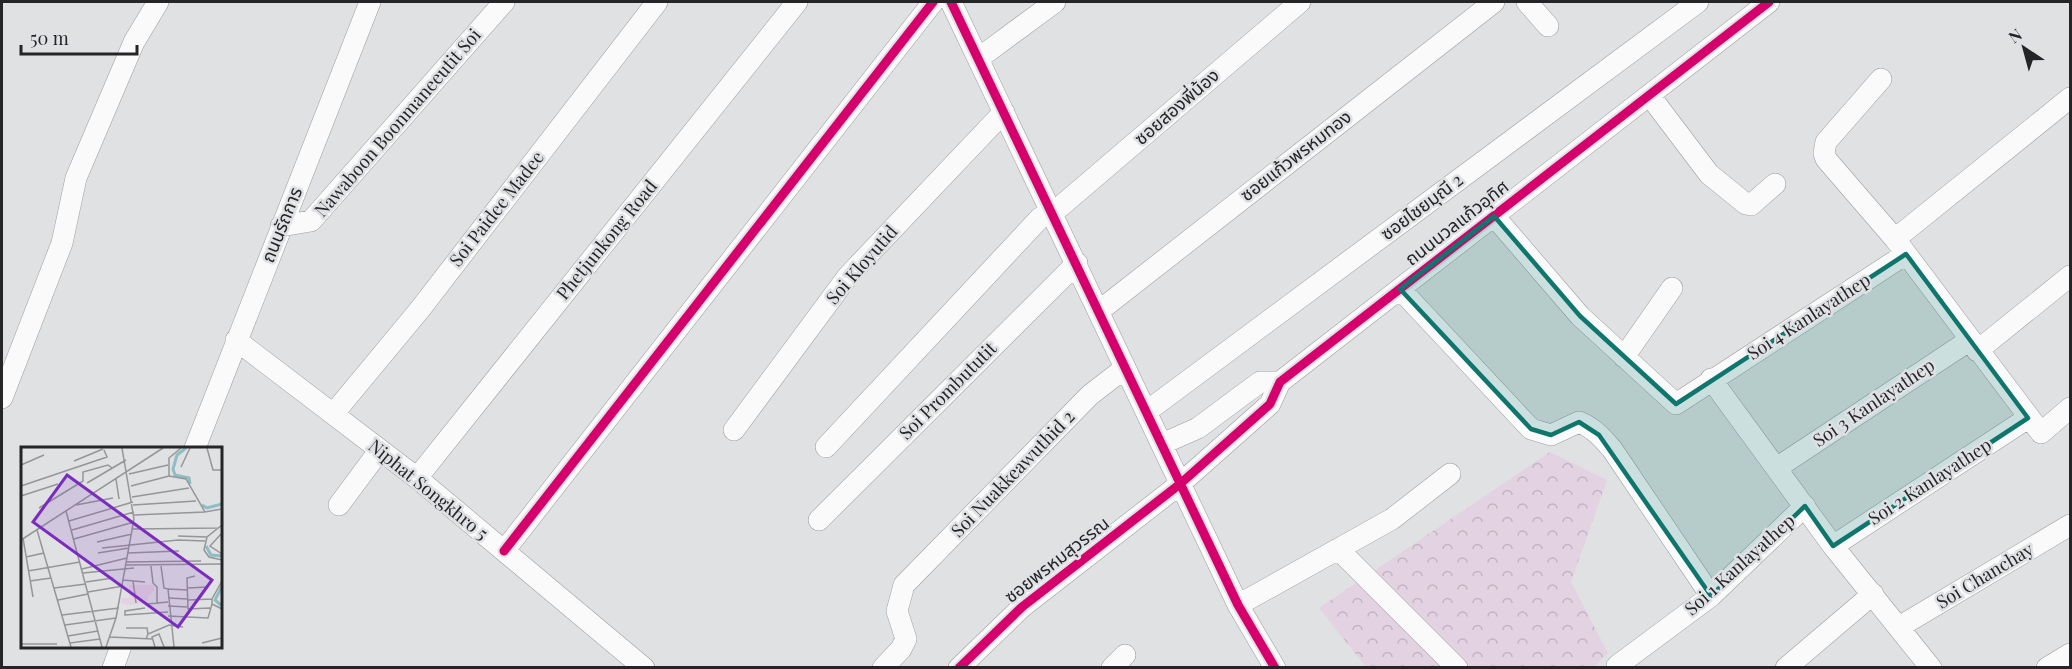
<svg xmlns="http://www.w3.org/2000/svg" width="2072" height="669" font-family="'Playfair Display','Noto Sans Thai',serif">
  <style>
    .park { fill: url(#park-crowns) }
    .lines { fill: none; stroke-linecap: round; stroke-linejoin: round }
    .minor-casing { stroke: #9b9c9d; stroke-width: 22 }
    .minor { stroke: #fafafb; stroke-width: 21 }
    .cycleway-casing { stroke: #dfe1e4; stroke-width: 13 }
    .cycleway { stroke: #d6006c; stroke-width: 9 }
    .marked { fill: #0f766e; fill-opacity: 0.2; stroke: #0f766e; stroke-width: 4.5; stroke-linejoin: round }
    .labels { text-anchor: middle; stroke-width: 5; stroke-linejoin: round; paint-order: stroke }
    .street-label { font-size: 18px; fill: #252527; stroke: #dfe1e4 }
    .inset-river { fill: none; stroke: #8ebdc5; stroke-width: 3 }
    .inset-road { fill: none; stroke: #959698; stroke-width: 1.5 }
    .view { fill: #7b2cbf; fill-opacity: 0.15; stroke: #7b2cbf; stroke-width: 3 }
    .inset-edge { fill: none; stroke: #252527; stroke-width: 3 }
  </style>
  <defs>
    <pattern id="park-crowns" width="20" height="18" patternUnits="userSpaceOnUse" patternTransform="scale(1.5)"><rect width="20" height="18" fill="#e3d2e1"/><path d="M2 6a3 3 0 1 1 6 0M12 15a3 3 0 1 1 6 0" fill="none" stroke="#c3b4c1"/></pattern>
  </defs>
  <rect width="100%" height="100%" fill="#e0e1e3"/>
  <path class="park" d="M 1550,452 L 1607,480 L 1571,582 L 1608,653 L 1594,667 L 1366,667 L 1319,608 Z"/>
  <g class="lines">
    <g class="minor-casing">
      <path id="minor" d="M 951,2 L 1238,605 L 1275,668
        M 1527,2 L 1548,26
        M 979,58 L 1055,2
        M 1881,79 L 1826,142 L 1824,153 L 1826,159 L 1895,239 L 2041,433 L 2070,408
        M 1650,96 L 1709,174 L 1746,204 L 1751,205 L 1775,184
        M 1494,216 L 1580,316 L 1676,404 L 1906,254
        M 281,226 L 311,221 L 504,2
        M 1895,239 L 2070,98
        M 1400,289 L 1531,429 L 1551,435 L 1579,422 C 1594,428 1602,438 1612,449 L 1711,596
        M 1099,311 L 1494,2
        M 236,340 L 417,478 L 644,668
        M 1977,351 L 2070,276
        M 1624,357 L 1672,288
        M 1711,379 L 1833,546 L 1931,668
        M 2,398 L 62,243 L 76,178 L 134,42 L 158,2
        M 1146,412 L 1698,2
        M 334,413 L 421,308 L 657,2
        M 734,430 L 848,276 L 1004,112
        M 1162,444 L 1198,428 L 1260,382 L 1280,382
        M 826,447 L 1040,218 L 1054,212 L 1300,2
        M 195,448 L 370,2
        M 1778,467 L 1970,340
        M 417,478 L 797,2
        M 339,505 L 379,451
        M 819,520 L 1077,263
        M 1833,546 L 2028,418
        M 1338,549 L 1457,668
        M 504,551 L 933,2
        M 1238,605 L 1392,519 L 1450,474
        M 1899,627 L 2070,525
        M 1617,666 L 1711,596 L 1805,506
        M 113,668 L 121,646
        M 883,668 L 901,649 L 906,639 L 897,611 L 904,585 L 1090,395 L 1125,368
        M 959,668 L 1022,607 L 1180,484 L 1270,404 L 1280,382 L 1769,2
        M 1112,668 L 1125,655
        M 1786,668 L 1873,594
        M 2047,668 L 2070,654"/>
    </g>
    <use href="#minor" class="minor"/>
    <g class="cycleway-casing">
      <path id="cycleway" d="M 951,2 L 1238,605 L 1275,668
        M 504,551 L 933,2
        M 959,668 L 1022,607 L 1180,484 L 1270,404 L 1280,382 L 1769,2"/>
    </g>
    <use href="#cycleway" class="cycleway"/>
  </g>
  <path class="marked" d="M 1494,216 L 1580,316 L 1676,404 L 1906,254 L 2028,418 L 1833,546 L 1805,506 L 1711,596 L 1599,435 L 1579,422 L 1551,435 L 1531,429 L 1400,289 Z"/>
  <g class="labels">
    <g class="street-label">
      <text transform="translate(1177 107) rotate(-41)" y="6">ซอยสองพี่น้อง</text>
      <text transform="translate(398 123) rotate(-49)" y="6">Nawaboon Boonmaneeutit Soi</text>
      <text transform="translate(1296 156) rotate(-38)" y="6">ซอยแก้วพรหมทอง</text>
      <text transform="translate(1422 207) rotate(-37)" y="6">ซอยไชยมุณี 2</text>
      <text transform="translate(497 209) rotate(-52)" y="6">Soi Paidee Madee</text>
      <text transform="translate(1457 223) rotate(-38)" y="6">ถนนนวลแก้วอุทิศ</text>
      <text transform="translate(282 225) rotate(-68)" y="6">ถนนรัถการ</text>
      <text transform="translate(607 240) rotate(-51)" y="6">Phetjunkong Road</text>
      <text transform="translate(862 265) rotate(-49)" y="6">Soi Kloyutid</text>
      <text transform="translate(1809 317) rotate(-33)" y="6">Soi 4 Kanlayathep</text>
      <text transform="translate(948 391) rotate(-45)" y="6">Soi Prombututit</text>
      <text transform="translate(1874 403) rotate(-34)" y="6">Soi 3 Kanlayathep</text>
      <text transform="translate(1013 474) rotate(-46)" y="6">Soi Nuakkeawuthid 2</text>
      <text transform="translate(1930 482) rotate(-33)" y="6">Soi 2 Kanlayathep</text>
      <text transform="translate(428 490) rotate(39)" y="6">Niphat Songkhro 5</text>
      <text transform="translate(1057 560) rotate(-38)" y="6">ซอยพรหมสุวรรณ</text>
      <text transform="translate(1740 565) rotate(-42)" y="6">Soi 1 Kanlayathep</text>
      <text transform="translate(1985 576) rotate(-31)" y="6">Soi Chanchay</text>
    </g>
  </g>
  <g transform="translate(21 447)">
    <rect width="201" height="201" fill="#e0e1e3"/>
    <path d="M 108,138 L 132,138 L 134,143 L 127,149 L 126,156 L 106,158 L 100,156 L 101,151 L 108,151 Z" fill="#e3d2e1"/>
    <path class="inset-river" d="M 165,1 L 156,8 L 152,22 L 154,28 L 168,31 L 169,37M 181,58 L 186,61 L 201,57M 185,99 L 190,108 L 201,109M 201,139 L 194,153 L 201,159"/>
    <path class="inset-road" d="M 186,1 L 192,23 L 201,23M 53,14 L 82,2M 0,18 L 23,8M 160,20 L 169,1M 108,27 L 147,18M 148,29 L 165,32 L 184,65 L 201,62M 148,29 L 148,11 L 160,1M 95,32 L 98,52M 66,36 L 105,13M 0,39 L 86,10 L 83,3M 110,39 L 148,29M 0,49 L 37,37M 111,50 L 168,41M 55,58 L 92,51M 112,58 L 175,54M 18,61 L 62,34 L 62,25 L 87,18 L 91,21M 45,64 L 81,200M 113,68 L 184,65M 48,74 L 112,55M 201,78 L 186,90 L 183,103 L 188,110 L 201,113M 112,82 L 198,81M 16,83 L 50,200M 51,83 L 113,65M 201,86 L 189,99 L 201,107M 157,89 L 186,90M 2,91 L 12,150M 53,92 L 113,75M 0,93 L 142,1M 76,95 L 111,87M 81,101 L 157,93 L 184,94M 77,106 L 108,101M 107,106 L 158,104M 5,110 L 23,106M 105,115 L 180,114M 105,118 L 201,117M 130,119 L 132,136 L 136,140 L 136,157M 140,119 L 143,141 L 147,142 L 153,200M 61,122 L 106,111M 7,124 L 59,115M 62,126 L 113,121M 174,129 L 166,131 L 167,162 L 189,161M 102,133 L 124,135M 9,134 L 30,131M 112,134 L 115,156M 201,134 L 191,152 L 191,157 L 201,162M 65,135 L 92,131M 33,141 L 65,137M 167,141 L 186,140M 147,142 L 167,143M 67,145 L 102,139M 147,151 L 167,152M 37,153 L 67,147M 167,153 L 191,152M 126,157 L 147,155M 147,159 L 167,160M 124,161 L 104,164 L 104,168 L 147,165M 41,168 L 98,161M 147,169 L 187,171 L 191,157M 44,178 L 95,171M 105,181 L 126,181 L 127,187M 47,189 L 77,184M 89,190 L 132,192M 125,192 L 127,187 L 148,178 L 162,180M 49,196 L 79,192M 181,196 L 201,191M 0,197 L 36,197M 85,200 L 95,171 L 113,72 L 101,1M 134,200 L 131,190 L 138,187 L 143,200"/>
    <path class="view" d="M 46,28 L 191,133 L 157,180 L 12,75 Z"/>
    <rect width="201" height="201" class="inset-edge"/>
  </g>
  <rect width="2072" height="669" fill="none" stroke="#252527" stroke-width="6"/>
  <g transform="translate(2024 48) rotate(324)" stroke="#dfe1e4" stroke-width="4.5" paint-order="stroke">
  <path d="M0-4.5L10 22L0 15L-10 22Z" fill="#252527"/>
  <text y="-9" font-size="16" font-weight="bold" text-anchor="middle" fill="#252527">N</text>
  </g>
  <path d="M21 45v9h116v-9" fill="none" stroke="#252527" stroke-width="3"/>
  <text x="30" y="45" font-size="18" fill="#252527" stroke="#dfe1e4" stroke-width="4.5" paint-order="stroke">50 m</text>
</svg>
